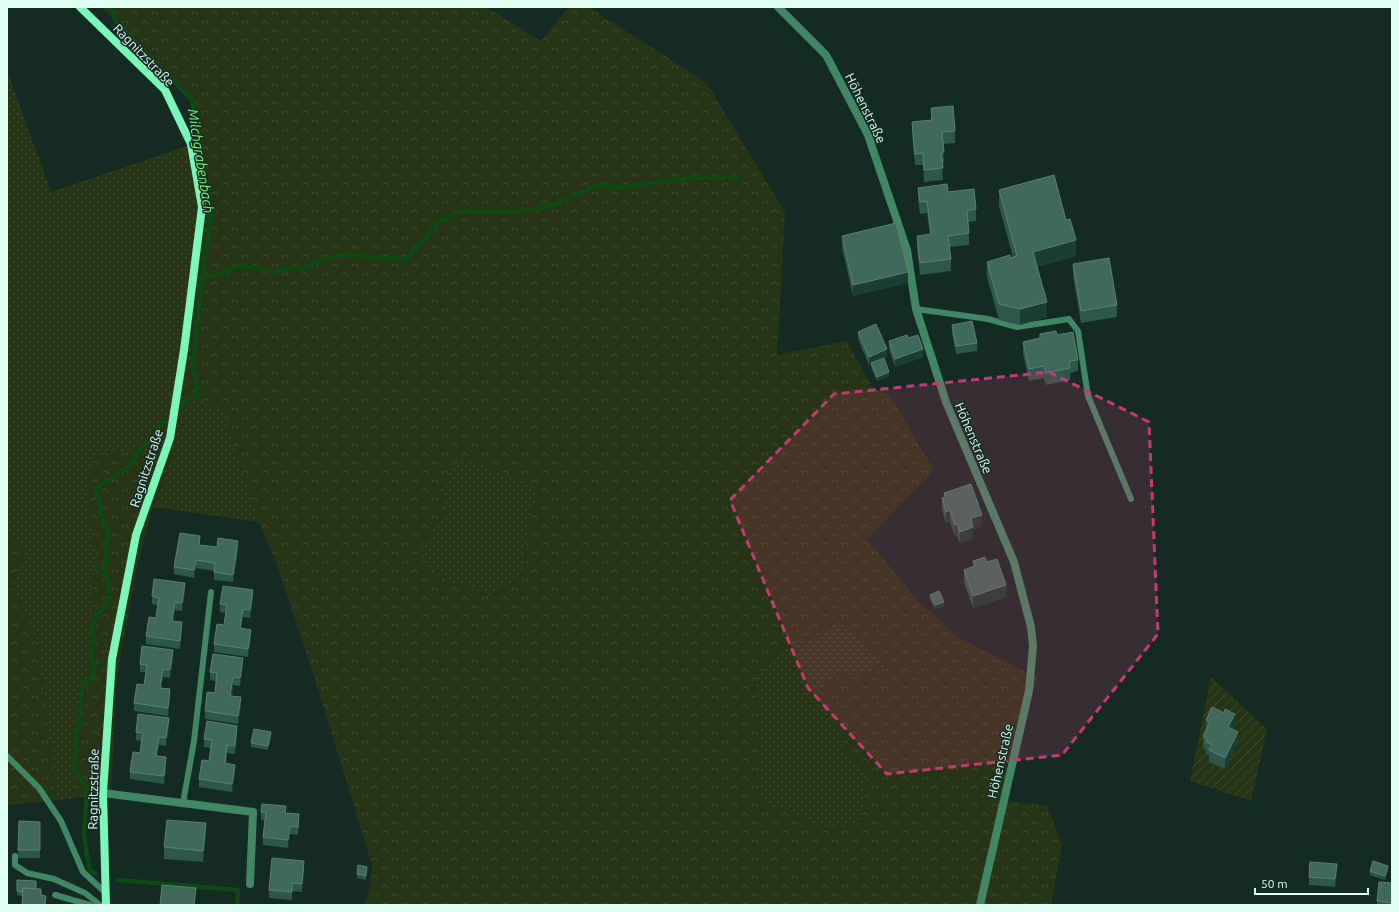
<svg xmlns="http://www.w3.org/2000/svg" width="1399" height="912" font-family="Ubuntu,sans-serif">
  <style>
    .grass { fill: url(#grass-dots) }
    .forest { fill: url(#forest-crowns); fill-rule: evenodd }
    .garden { fill: url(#garden-furrows) }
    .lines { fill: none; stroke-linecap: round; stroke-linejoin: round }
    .stream { stroke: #0e4915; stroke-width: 4.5 }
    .lane { stroke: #418765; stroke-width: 6 }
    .street { stroke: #418765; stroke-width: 8 }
    .secondary { stroke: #7bf8b9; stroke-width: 8 }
    .wall { fill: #2d574a }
    .shaded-wall { fill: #1b3e33 }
    .building { fill: #40695c; stroke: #598073 }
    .marked { fill: #c63a72; fill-opacity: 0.2; stroke: #c63a72; stroke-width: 3; stroke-dasharray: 8 5; stroke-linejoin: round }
    .labels { text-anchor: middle; stroke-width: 3; stroke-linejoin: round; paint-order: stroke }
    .street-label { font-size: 13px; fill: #dffdf1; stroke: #132b23 }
    .water-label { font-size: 14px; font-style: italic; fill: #7bf872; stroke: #132b23 }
  </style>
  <defs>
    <pattern id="grass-dots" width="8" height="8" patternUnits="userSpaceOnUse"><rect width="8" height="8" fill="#273516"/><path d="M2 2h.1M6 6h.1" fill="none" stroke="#3c492d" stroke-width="1.8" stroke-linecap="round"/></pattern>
    <pattern id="forest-crowns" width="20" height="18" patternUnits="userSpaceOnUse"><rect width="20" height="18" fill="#273516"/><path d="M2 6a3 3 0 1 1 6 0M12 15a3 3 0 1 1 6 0" fill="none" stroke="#3c492d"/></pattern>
    <pattern id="garden-furrows" width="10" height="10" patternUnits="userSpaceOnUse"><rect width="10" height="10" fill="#273516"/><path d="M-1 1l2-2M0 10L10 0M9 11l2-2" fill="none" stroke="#3c492d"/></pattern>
  </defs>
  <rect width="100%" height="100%" fill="#132b23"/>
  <path class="grass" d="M 7,70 L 51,192 L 199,142 L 211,210 L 202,278 L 222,410 L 259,522 L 153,507 L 174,452 L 86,497 L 95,553 L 91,641 L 74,798 L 57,800 L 38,643 L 11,583 L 27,551 L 7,537 Z
    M 470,459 L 525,483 L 541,500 L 530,515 L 526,540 L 525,568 L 517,579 L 491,597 L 466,585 L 451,584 L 433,570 L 418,555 L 428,537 L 447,511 L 440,485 L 461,460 Z
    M 840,619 L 873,655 L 889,665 L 868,675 L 838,677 L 839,731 L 847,754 L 862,767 L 866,805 L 857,823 L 834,830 L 781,808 L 763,803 L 758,778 L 761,716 L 754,685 L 758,676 L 778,653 L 816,634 Z"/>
  <path class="forest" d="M 101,7 L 487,7 L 541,41 L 569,7 L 588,7 L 706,82 L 785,212 L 777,355 L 847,341 L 873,389 L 889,394 L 934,470 L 867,539 L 919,602 L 959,638 L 1037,678 L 1004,800 L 1047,806 L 1062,844 L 1051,905 L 365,905 L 370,886 L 372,864 L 314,676 L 276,562 L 259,522 L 222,410 L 186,396 L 211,210 L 192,100 ZM 470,459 L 525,483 L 540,499 L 530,515 L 526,540 L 525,568 L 517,579 L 499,593 L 491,597 L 466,585 L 451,584 L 433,570 L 418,555 L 428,537 L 447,511 L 440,485 L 461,460 ZM 840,619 L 873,655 L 888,665 L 868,675 L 838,677 L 824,691 L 825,701 L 847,754 L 862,767 L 866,805 L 857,823 L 834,830 L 781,808 L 763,803 L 758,778 L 761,716 L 754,685 L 758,676 L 778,653 L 816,634 Z
    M 95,451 L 174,452 L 153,506 L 138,561 L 117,676 L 111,793 L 74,798 L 91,641 L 95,553 L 86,497 Z
    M 7,537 L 27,551 L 11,583 L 38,643 L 57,800 L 7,805 Z"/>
  <path class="garden" d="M 1211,677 L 1267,729 L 1251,801 L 1190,781 Z"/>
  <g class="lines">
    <path class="stream" d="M 110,7 L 117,23 L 192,100 L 211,210 L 210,225 L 204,262 L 193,365 L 198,397 L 187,399 L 182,405
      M 202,278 L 223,273 L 238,266 L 259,268 L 272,272 L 297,267 L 303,269 L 318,261 L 347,254 L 380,258 L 407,259 L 437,223 L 458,211 L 514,212 L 550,206 L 599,185 L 619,188 L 690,178 L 737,177
      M 95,873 L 90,871 L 86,849 L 84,832 L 87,791 L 74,765 L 82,686 L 93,675 L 95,663 L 90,656 L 93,648 L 94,635 L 92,626 L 96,616 L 110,598 L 109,584 L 102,568 L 107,561 L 105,544 L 109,535 L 100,511 L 99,499 L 95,489 L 131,464 L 143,445 L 153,438 L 161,423 L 163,420
      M 118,880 L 238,890 L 237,905"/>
    <path class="lane" d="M 916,309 L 988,319 L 1017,327 L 1069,319 L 1078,331 L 1088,396 L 1131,499
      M 7,756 L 39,788 L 61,821 L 83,872 L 106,893
      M 183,803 L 194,741 L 211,592
      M 15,856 L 15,865 L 27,873 L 54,879 L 85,893 L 100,905
      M 55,895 L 90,905"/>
    <path class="street" d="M 778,7 L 826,55 L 868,135 L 907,250 L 916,309 L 946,402 L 1014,562 L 1031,627 L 1033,646 L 1029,691 L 980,905
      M 103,793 L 253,812 L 250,884"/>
    <path class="secondary" d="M 80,7 L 165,90 L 191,144 L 202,207 L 184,350 L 170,438 L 136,535 L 112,659 L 103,793 L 106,905"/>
  </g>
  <path class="wall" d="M 931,108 L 955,131 L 955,143 L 943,144 L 944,163 L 942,164 L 943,180 L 924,182 L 923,165 L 915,165 L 912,134 L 912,122 L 931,120 Z
    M 918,188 L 948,192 L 976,209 L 976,221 L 968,222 L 969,233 L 969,245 L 949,247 L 951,259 L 951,271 L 920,275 L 917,248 L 917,236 L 930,235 L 927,213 L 920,214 L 918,199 Z
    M 999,190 L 1076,256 L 1037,267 L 1047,317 L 1020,325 L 999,320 L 987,277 L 987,262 L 1013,257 L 999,206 Z
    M 842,236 L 908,283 L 853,296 L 842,248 Z
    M 1073,264 L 1117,305 L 1117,317 L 1081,323 L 1073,276 Z
    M 952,325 L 977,343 L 977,351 L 956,354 L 952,333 Z
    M 858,332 L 887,357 L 884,358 L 889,376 L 877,381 L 871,367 L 871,364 L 869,365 L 858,339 Z
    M 1040,334 L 1057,335 L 1078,360 L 1078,371 L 1070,373 L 1070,380 L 1046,385 L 1044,378 L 1029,381 L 1023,354 L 1023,342 L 1040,339 Z
    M 908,338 L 923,357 L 895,367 L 889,349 L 889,341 Z
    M 944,493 L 982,526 L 973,529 L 973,539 L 960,543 L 957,536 L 955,537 L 950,522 L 946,523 L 942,509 L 942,498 L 944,497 Z
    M 200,545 L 217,547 L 238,549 L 233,582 L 214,580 L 214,571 L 196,568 L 194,578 L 174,574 L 174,567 Z
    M 973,561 L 987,562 L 1006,597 L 973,608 L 964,582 L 964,570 L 973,566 Z
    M 185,591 L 182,611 L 175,610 L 173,621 L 182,630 L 180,649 L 146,644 L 146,636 L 156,618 L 158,605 L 152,604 L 152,596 Z
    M 930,595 L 944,606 L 935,609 L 930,599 Z
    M 253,598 L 250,618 L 243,617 L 241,628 L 251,637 L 248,657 L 214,652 L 214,644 L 224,625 L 226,613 L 220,612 L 220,604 Z
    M 173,658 L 170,678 L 163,677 L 161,688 L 170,697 L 168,716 L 134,711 L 134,703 L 144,685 L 146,672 L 140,672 L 140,664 Z
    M 243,666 L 240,686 L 233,685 L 232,696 L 241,705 L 238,724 L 205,719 L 205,711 L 215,693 L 216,681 L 210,680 L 210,672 Z
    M 1206,720 L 1235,726 L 1233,729 L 1238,743 L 1225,769 L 1209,762 L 1209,755 L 1206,754 L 1206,750 L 1203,748 L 1203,736 L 1206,730 Z
    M 169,726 L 166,746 L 159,745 L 157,756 L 166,765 L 164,784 L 130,779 L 130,772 L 140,753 L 142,741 L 136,740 L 136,732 Z
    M 237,734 L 235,754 L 227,753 L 226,764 L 235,773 L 232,792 L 199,787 L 199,779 L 209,761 L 211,748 L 204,747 L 204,739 Z
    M 271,736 L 268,750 L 251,747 L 251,743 Z
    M 261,812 L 286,813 L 299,822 L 298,835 L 290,834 L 288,848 L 263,845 L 263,837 L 265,820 L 261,820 Z
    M 19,821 L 40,822 L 40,858 L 18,858 Z
    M 206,835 L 203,862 L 164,859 L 164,847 Z
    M 304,869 L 302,892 L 292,891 L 292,900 L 269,898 L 269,890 Z
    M 1388,870 L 1385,880 L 1370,875 L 1370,871 Z
    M 367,871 L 366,880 L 357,878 L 357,874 Z
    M 1337,872 L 1335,887 L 1309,885 L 1309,877 Z
    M 17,880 L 36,889 L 41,895 L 46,896 L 45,905 L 22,905 L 22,896 L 17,895 Z
    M 1392,883 L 1392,905 L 1377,905 L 1377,901 Z"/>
  <path class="shaded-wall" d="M 1076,240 L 1076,256 L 1033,268 L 1033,252 Z
    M 908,272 L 908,283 L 853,296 L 853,285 Z
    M 1047,302 L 1047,317 L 1020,325 L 1020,309 Z
    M 887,349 L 887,357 L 869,365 L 869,357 Z
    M 923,349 L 923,357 L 895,367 L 895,359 Z
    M 889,372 L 889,376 L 877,381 L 877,377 Z
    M 950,510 L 950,522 L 946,523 L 946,512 Z
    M 982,515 L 982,526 L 973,529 L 973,539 L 960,543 L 960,532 L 971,518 Z
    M 957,524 L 957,536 L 955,537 L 955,525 Z
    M 238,541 L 238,549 L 233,582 L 233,575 Z
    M 196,560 L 196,568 L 194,578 L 194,570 Z
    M 185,583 L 185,591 L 182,611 L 182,603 Z
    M 1006,585 L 1006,597 L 973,608 L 973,596 Z
    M 253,590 L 253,598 L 250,618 L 250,610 Z
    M 175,602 L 175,610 L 172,628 L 172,621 Z
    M 944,602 L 944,606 L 935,609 L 935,605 Z
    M 243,609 L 243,617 L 240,636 L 240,628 Z
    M 182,622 L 182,630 L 180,649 L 180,641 Z
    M 251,630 L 251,637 L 248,657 L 248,649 Z
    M 173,650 L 173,658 L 170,678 L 170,670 Z
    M 243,658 L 243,666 L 240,686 L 240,678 Z
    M 163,669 L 163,677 L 160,696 L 160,688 Z
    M 233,677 L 233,685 L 230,703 L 230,696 Z
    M 170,689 L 170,697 L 168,716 L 168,708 Z
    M 241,697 L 241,705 L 238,724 L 238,716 Z
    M 1235,714 L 1235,726 L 1228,739 L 1228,727 Z
    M 169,718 L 169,726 L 166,746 L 166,738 Z
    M 237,726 L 237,734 L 235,754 L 235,746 Z
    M 271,732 L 271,736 L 268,750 L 268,746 Z
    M 1238,732 L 1238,743 L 1225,769 L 1225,758 Z
    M 159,737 L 159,745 L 156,764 L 156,756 Z
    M 227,745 L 227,753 L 225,771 L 225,763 Z
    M 166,757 L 166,765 L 164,784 L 164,776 Z
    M 235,765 L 235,773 L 232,792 L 232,784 Z
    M 299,814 L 299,822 L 298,835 L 298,827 Z
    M 206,823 L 206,835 L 203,862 L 203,851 Z
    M 290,826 L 290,834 L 288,848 L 288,840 Z
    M 304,861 L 304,869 L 302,892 L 302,884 Z
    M 1337,864 L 1337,872 L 1335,887 L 1335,879 Z
    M 1388,866 L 1388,870 L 1385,880 L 1385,876 Z
    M 196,888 L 196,896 L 195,905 L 194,905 Z"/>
  <path class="building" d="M 953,106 L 955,131 L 942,132 L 944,152 L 941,152 L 943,168 L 924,170 L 923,153 L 915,154 L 912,122 L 932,120 L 931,108 Z
    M 1054,175 L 1066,220 L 1070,219 L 1076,240 L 1033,252 L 1047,302 L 1020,309 L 999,304 L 987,262 L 1010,255 L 1010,258 L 1017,256 L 999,190 Z
    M 947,184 L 948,192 L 974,189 L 976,209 L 967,211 L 969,233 L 948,236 L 951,259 L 920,263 L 917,236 L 931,234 L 927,201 L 920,202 L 918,188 Z
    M 896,223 L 908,272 L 853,285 L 842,236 Z
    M 1109,258 L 1117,305 L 1081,311 L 1073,264 Z
    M 972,321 L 977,343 L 956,346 L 952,325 Z
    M 876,324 L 887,349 L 869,357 L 858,332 Z
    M 1056,331 L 1057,335 L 1073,332 L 1078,360 L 1069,361 L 1070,368 L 1046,373 L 1044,366 L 1029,369 L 1023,342 L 1040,338 L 1040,334 Z
    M 907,335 L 908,338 L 918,335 L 923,349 L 895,359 L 889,341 Z
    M 884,358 L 889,372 L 877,377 L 871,363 Z
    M 971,484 L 982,515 L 971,518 L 973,527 L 960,532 L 957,524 L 955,525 L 950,510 L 946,512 L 942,498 L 945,497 L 944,493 Z
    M 180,533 L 200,536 L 199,545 L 217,547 L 218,538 L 238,541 L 233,575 L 214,572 L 215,563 L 196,560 L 194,570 L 174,567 Z
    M 985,557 L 987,562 L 997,559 L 1006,585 L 973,596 L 964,570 L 975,566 L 973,561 Z
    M 154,579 L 185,583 L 182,603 L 175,602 L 172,621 L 182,622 L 180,641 L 146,636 L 149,617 L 156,618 L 157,610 L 159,598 L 152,596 Z
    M 223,586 L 253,590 L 250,610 L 243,609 L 240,628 L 251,630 L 248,649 L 214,644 L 217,624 L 224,625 L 227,605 L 220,604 Z
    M 939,591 L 944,602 L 935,605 L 930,595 Z
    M 142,646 L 173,650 L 170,670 L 163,669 L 160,688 L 170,689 L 168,708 L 134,703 L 137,684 L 144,685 L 147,665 L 140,664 Z
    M 213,654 L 243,658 L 240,678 L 233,677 L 230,696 L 241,697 L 238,716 L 205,711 L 207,692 L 215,693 L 217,673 L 210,672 Z
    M 1212,707 L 1224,713 L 1225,709 L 1235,714 L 1228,727 L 1238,732 L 1225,758 L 1209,750 L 1212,745 L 1206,742 L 1207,739 L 1203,736 L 1210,722 L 1206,720 Z
    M 138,714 L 169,718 L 166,738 L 159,737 L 156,756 L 166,757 L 164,776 L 130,772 L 133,752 L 140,753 L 141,745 L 143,733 L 136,732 Z
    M 207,721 L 237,726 L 235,746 L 227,745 L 225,763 L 235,765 L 232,784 L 199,779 L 202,760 L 209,761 L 212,740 L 204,739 Z
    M 254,729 L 271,732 L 268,746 L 251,743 Z
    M 262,804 L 286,806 L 285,813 L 299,814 L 298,827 L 290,826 L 288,840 L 263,837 L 266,812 L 261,812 Z
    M 167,820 L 206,823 L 203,851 L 164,847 Z
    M 19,821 L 40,822 L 40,850 L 18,850 Z
    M 272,858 L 304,861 L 302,884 L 292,883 L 292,892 L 269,890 Z
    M 1373,861 L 1388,866 L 1385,876 L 1370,871 Z
    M 1310,862 L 1337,864 L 1335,879 L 1309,877 Z
    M 358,865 L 367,867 L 366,876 L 357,874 Z
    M 17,880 L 36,881 L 36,889 L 23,888 L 22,892 L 17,891 Z
    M 1379,882 L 1392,883 L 1392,903 L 1377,901 Z
    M 162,885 L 196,888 L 194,905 L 160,905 Z
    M 23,888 L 41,889 L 41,895 L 46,896 L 45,905 L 22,905 Z"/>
  <path class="marked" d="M 1049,372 L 1149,422 L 1158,634 L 1062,755 L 887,774 L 808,688 L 730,500 L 834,394 Z"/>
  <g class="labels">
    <g class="street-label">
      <text transform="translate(144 55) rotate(46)" y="5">Ragnitzstraße</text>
      <text transform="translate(866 108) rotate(64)" y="5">Höhenstraße</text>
      <text transform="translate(974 438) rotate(67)" y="5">Höhenstraße</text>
      <text transform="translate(146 468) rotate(-72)" y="5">Ragnitzstraße</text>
      <text transform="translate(1000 761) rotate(-77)" y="5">Höhenstraße</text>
      <text transform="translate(93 789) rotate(-89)" y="5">Ragnitzstraße</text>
    </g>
    <g class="water-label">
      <text transform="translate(201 161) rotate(81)" y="5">Milchgrabenbach</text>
    </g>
  </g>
  <rect width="1399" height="912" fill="none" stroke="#dffdf1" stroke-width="16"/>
  <path d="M1255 888v6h113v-6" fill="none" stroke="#dffdf1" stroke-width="2"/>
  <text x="1261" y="888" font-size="12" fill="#dffdf1" stroke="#132b23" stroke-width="3" paint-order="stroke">50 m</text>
</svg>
